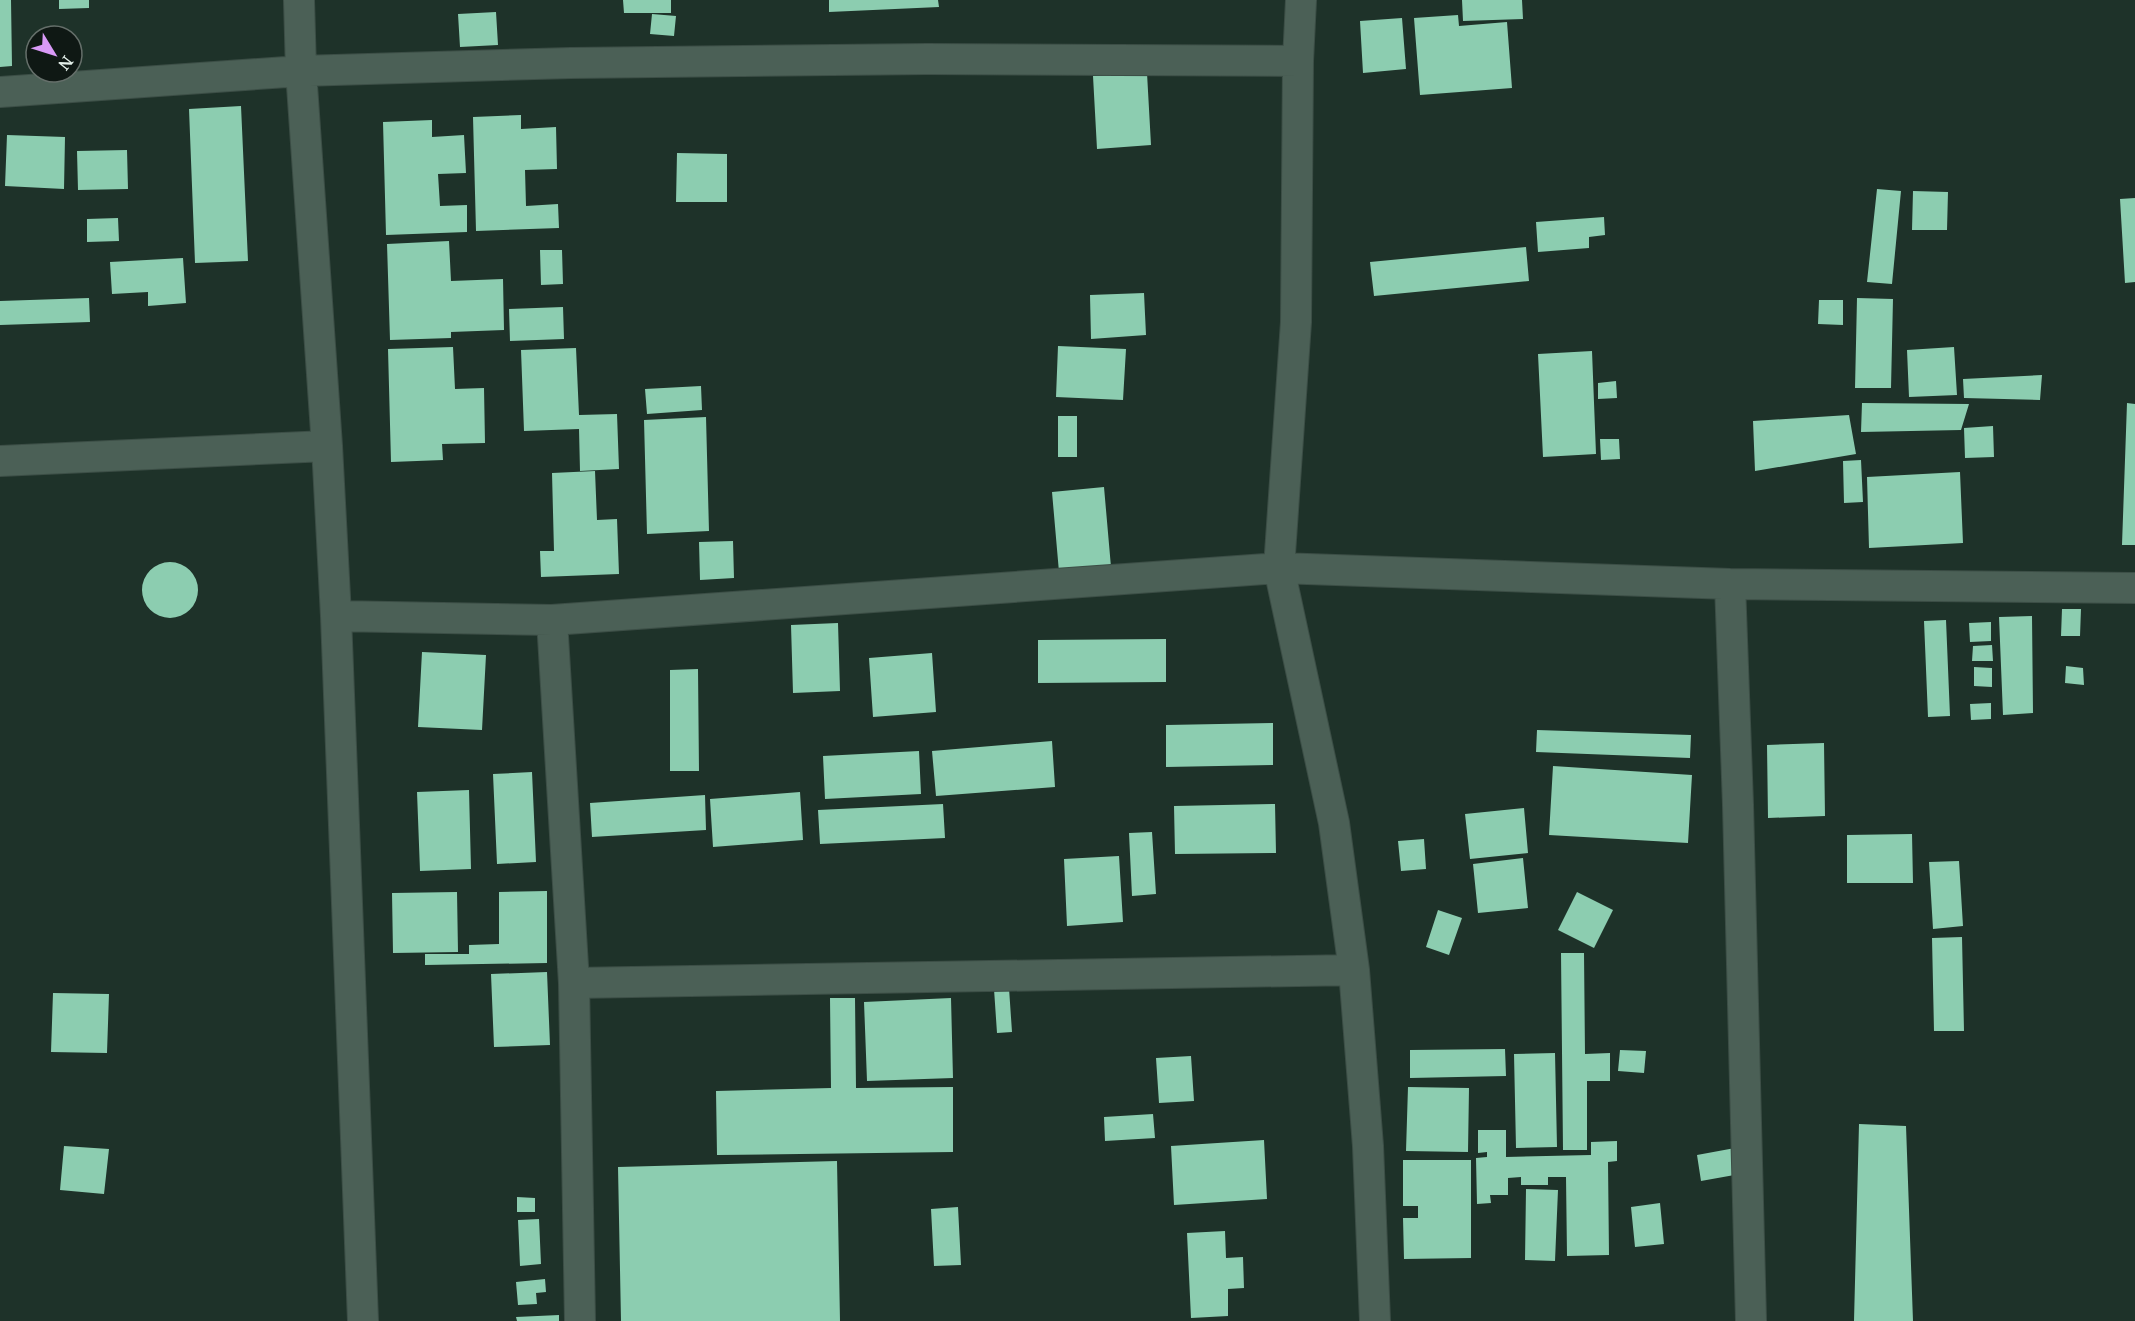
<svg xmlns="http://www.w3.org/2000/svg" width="2135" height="1321" font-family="'Noto Serif',serif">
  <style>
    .building { fill: #8ccdb0 }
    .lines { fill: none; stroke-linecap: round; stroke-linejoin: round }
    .street-casing { stroke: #3c4e46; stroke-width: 32 }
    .street { stroke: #4b6056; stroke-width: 30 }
  </style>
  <rect width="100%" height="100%" fill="#1e3229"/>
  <path class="building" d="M 0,0 L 11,0 L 12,66 L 0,67 Z
    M 59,0 L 89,0 L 89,8 L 59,9 Z
    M 623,0 L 671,0 L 671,13 L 624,13 Z
    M 829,0 L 938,0 L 939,7 L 829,12 Z
    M 1462,0 L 1522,0 L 1523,19 L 1463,21 Z
    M 496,12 L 498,45 L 460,47 L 458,14 Z
    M 652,14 L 676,16 L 674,36 L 650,34 Z
    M 1458,15 L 1459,26 L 1507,22 L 1512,88 L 1420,95 L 1414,18 Z
    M 1402,18 L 1406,69 L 1363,73 L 1360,21 Z
    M 1147,73 L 1151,145 L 1097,149 L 1093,76 Z
    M 241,106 L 248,261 L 195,263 L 189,109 Z
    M 521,115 L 521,129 L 556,127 L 557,169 L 525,170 L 526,206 L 558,204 L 559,228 L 476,231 L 473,117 Z
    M 432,120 L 432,137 L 464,135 L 466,173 L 438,174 L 440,206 L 467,205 L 467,232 L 386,235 L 383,122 Z
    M 7,135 L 65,137 L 64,189 L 5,186 Z
    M 127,150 L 128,189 L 78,190 L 77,151 Z
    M 677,153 L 727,154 L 727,202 L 676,202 Z
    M 1877,189 L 1901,191 L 1892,284 L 1867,282 Z
    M 1913,191 L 1948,192 L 1947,230 L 1912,230 Z
    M 2135,198 L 2135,282 L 2125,283 L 2120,199 Z
    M 1604,217 L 1605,235 L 1589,237 L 1589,248 L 1538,252 L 1536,222 Z
    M 118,218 L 119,241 L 87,242 L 87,219 Z
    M 449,241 L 451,281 L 503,279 L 504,330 L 451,332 L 451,338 L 390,340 L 387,244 Z
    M 1526,247 L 1529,281 L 1374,296 L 1370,262 Z
    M 540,250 L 562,250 L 563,284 L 541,285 Z
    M 183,258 L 186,303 L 148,306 L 148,292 L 112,294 L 110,262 Z
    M 1144,293 L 1146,335 L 1091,339 L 1090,295 Z
    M 89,298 L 90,322 L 0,325 L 0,301 Z
    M 1857,298 L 1893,299 L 1891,388 L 1855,388 Z
    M 1819,300 L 1843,300 L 1843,325 L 1818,324 Z
    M 563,307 L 564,339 L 510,341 L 509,309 Z
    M 1058,346 L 1126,349 L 1123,400 L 1056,397 Z
    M 453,347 L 455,389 L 484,388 L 485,443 L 442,444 L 443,460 L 391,462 L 388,349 Z
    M 1954,347 L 1957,395 L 1909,397 L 1907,350 Z
    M 576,348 L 579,415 L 617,414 L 619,469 L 580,471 L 579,429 L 524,431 L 521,350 Z
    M 1592,351 L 1596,454 L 1543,457 L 1538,354 Z
    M 2042,375 L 2040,400 L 1964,398 L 1963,379 Z
    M 1616,381 L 1617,398 L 1598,399 L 1598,383 Z
    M 701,386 L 702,410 L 647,414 L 645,389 Z
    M 1862,403 L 1969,404 L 1961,430 L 1861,432 Z
    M 2127,403 L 2135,404 L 2135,545 L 2122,545 Z
    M 1849,415 L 1856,454 L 1755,471 L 1753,421 Z
    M 1058,416 L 1077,416 L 1077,457 L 1058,457 Z
    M 706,417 L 709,531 L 647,534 L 644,420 Z
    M 1993,426 L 1994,457 L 1965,458 L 1964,428 Z
    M 1600,439 L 1619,439 L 1620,459 L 1601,460 Z
    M 1861,460 L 1863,502 L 1844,503 L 1843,461 Z
    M 595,471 L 597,520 L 617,519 L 619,574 L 541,577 L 540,551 L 554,551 L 552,473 Z
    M 1960,472 L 1963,543 L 1869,548 L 1867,477 Z
    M 1104,487 L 1111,567 L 1059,572 L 1052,492 Z
    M 733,541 L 734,578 L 700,580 L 699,542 Z
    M142 590a28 28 0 1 1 56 0a28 28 0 1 1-56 0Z
    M 2062,609 L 2081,609 L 2080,636 L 2061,636 Z
    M 2032,616 L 2033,713 L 2003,715 L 1999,617 Z
    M 1946,620 L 1950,716 L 1928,717 L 1924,621 Z
    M 1991,622 L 1991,641 L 1970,642 L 1969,623 Z
    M 838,623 L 840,691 L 793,693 L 791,625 Z
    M 1166,639 L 1166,682 L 1038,683 L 1038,640 Z
    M 1992,645 L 1993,661 L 1972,661 L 1973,646 Z
    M 422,652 L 486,655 L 482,730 L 418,727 Z
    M 932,653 L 936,712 L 873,717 L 869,658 Z
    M 2066,666 L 2083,668 L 2084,685 L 2065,683 Z
    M 1974,667 L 1992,668 L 1992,687 L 1974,686 Z
    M 698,669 L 699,771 L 670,771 L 670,670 Z
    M 1991,703 L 1991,719 L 1971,720 L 1970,704 Z
    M 1273,723 L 1273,765 L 1166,767 L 1166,725 Z
    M 1537,730 L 1691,735 L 1690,758 L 1536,752 Z
    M 1052,741 L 1055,787 L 936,796 L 932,751 Z
    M 1824,743 L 1825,816 L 1768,818 L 1767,745 Z
    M 919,751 L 921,794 L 825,799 L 823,756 Z
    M 1553,766 L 1692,775 L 1688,843 L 1549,835 Z
    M 532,772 L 536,862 L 497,864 L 493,774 Z
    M 469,790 L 471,869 L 420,871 L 417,792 Z
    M 800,792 L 803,840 L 713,847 L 710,799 Z
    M 705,795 L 706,830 L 592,837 L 590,803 Z
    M 943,804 L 945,838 L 820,844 L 818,810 Z
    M 1275,804 L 1276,853 L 1175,854 L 1174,806 Z
    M 1524,808 L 1528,853 L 1470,859 L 1465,814 Z
    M 1152,832 L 1156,894 L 1132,896 L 1129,833 Z
    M 1912,834 L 1913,883 L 1847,883 L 1847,835 Z
    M 1424,839 L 1426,869 L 1401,871 L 1398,841 Z
    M 1119,856 L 1123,922 L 1067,926 L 1064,859 Z
    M 1523,858 L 1528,908 L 1478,913 L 1473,864 Z
    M 1959,861 L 1963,926 L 1933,929 L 1929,862 Z
    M 547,891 L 547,963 L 425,965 L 425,954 L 469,954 L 469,945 L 499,944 L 499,892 Z
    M 457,892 L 458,952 L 393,953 L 392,893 Z
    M 1577,892 L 1613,910 L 1594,948 L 1558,930 Z
    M 1438,910 L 1462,918 L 1449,955 L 1426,947 Z
    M 1962,937 L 1964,1031 L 1934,1031 L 1932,938 Z
    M 1561,953 L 1584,953 L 1585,1054 L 1610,1053 L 1610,1081 L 1587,1081 L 1587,1150 L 1563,1150 Z
    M 547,972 L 550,1045 L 494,1047 L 491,974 Z
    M 1009,988 L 1012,1032 L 997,1033 L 994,989 Z
    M 53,993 L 109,994 L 107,1053 L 51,1052 Z
    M 830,998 L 855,998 L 856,1088 L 953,1087 L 953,1152 L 717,1155 L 716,1091 L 831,1088 Z
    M 951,998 L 953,1078 L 867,1081 L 864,1002 Z
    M 1505,1049 L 1506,1076 L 1410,1078 L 1410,1050 Z
    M 1620,1050 L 1646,1051 L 1644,1073 L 1618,1071 Z
    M 1555,1053 L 1557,1147 L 1516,1148 L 1514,1054 Z
    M 1191,1056 L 1194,1101 L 1159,1103 L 1156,1058 Z
    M 1408,1087 L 1469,1088 L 1468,1152 L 1406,1151 Z
    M 1153,1114 L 1155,1138 L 1105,1141 L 1104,1117 Z
    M 1859,1124 L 1906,1126 L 1913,1321 L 1854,1321 Z
    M 1478,1130 L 1506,1130 L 1506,1157 L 1591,1155 L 1591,1142 L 1617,1141 L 1617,1161 L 1608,1162 L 1609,1255 L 1567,1256 L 1566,1177 L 1548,1177 L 1548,1185 L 1521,1185 L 1521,1177 L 1508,1178 L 1508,1195 L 1490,1195 L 1491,1203 L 1477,1204 L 1476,1158 L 1487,1157 L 1487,1152 L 1478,1153 Z
    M 1264,1140 L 1267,1199 L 1174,1205 L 1171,1146 Z
    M 64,1146 L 109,1149 L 104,1194 L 60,1190 Z
    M 1735,1148 L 1740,1174 L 1701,1181 L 1697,1155 Z
    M 1403,1160 L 1471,1160 L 1471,1258 L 1404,1259 L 1403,1218 L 1418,1218 L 1418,1206 L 1403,1206 Z
    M 837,1161 L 840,1321 L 621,1321 L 618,1167 Z
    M 1526,1189 L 1558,1190 L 1555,1261 L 1525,1260 Z
    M 517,1197 L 535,1198 L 535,1212 L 517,1212 Z
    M 1660,1203 L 1664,1244 L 1635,1247 L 1631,1207 Z
    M 958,1207 L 961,1265 L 934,1266 L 931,1209 Z
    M 539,1219 L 541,1264 L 520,1266 L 518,1220 Z
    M 1225,1231 L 1226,1258 L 1243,1257 L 1244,1288 L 1228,1289 L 1228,1316 L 1191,1318 L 1187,1233 Z
    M 545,1279 L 546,1292 L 536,1293 L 537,1304 L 518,1305 L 516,1282 Z
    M 559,1315 L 559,1321 L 517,1321 L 516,1317 Z"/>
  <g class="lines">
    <g class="street-casing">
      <path id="street" d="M 299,0 L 301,71 L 327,446 L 336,616 L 363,1321
        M 1301,0 L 1298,61 L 1296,322 L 1279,568 L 1334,823 L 1354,970 L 1368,1146 L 1375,1321
        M 0,92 L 301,71 L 571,63 L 927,59 L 1298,61
        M 0,461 L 327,446
        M 1730,584 L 1738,805 L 1751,1321
        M 336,616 L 552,620 L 1279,568 L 1730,584 L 2135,588
        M 552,620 L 574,983 L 580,1321
        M 574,983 L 1354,970"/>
    </g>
    <use href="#street" class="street"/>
  </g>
  <g transform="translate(54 54) rotate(128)"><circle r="28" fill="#0f1814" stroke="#656f6a" stroke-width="1.5"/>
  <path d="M0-4.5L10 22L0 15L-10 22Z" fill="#d99af7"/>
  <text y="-9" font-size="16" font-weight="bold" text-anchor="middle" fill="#e5f1eb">N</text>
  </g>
</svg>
